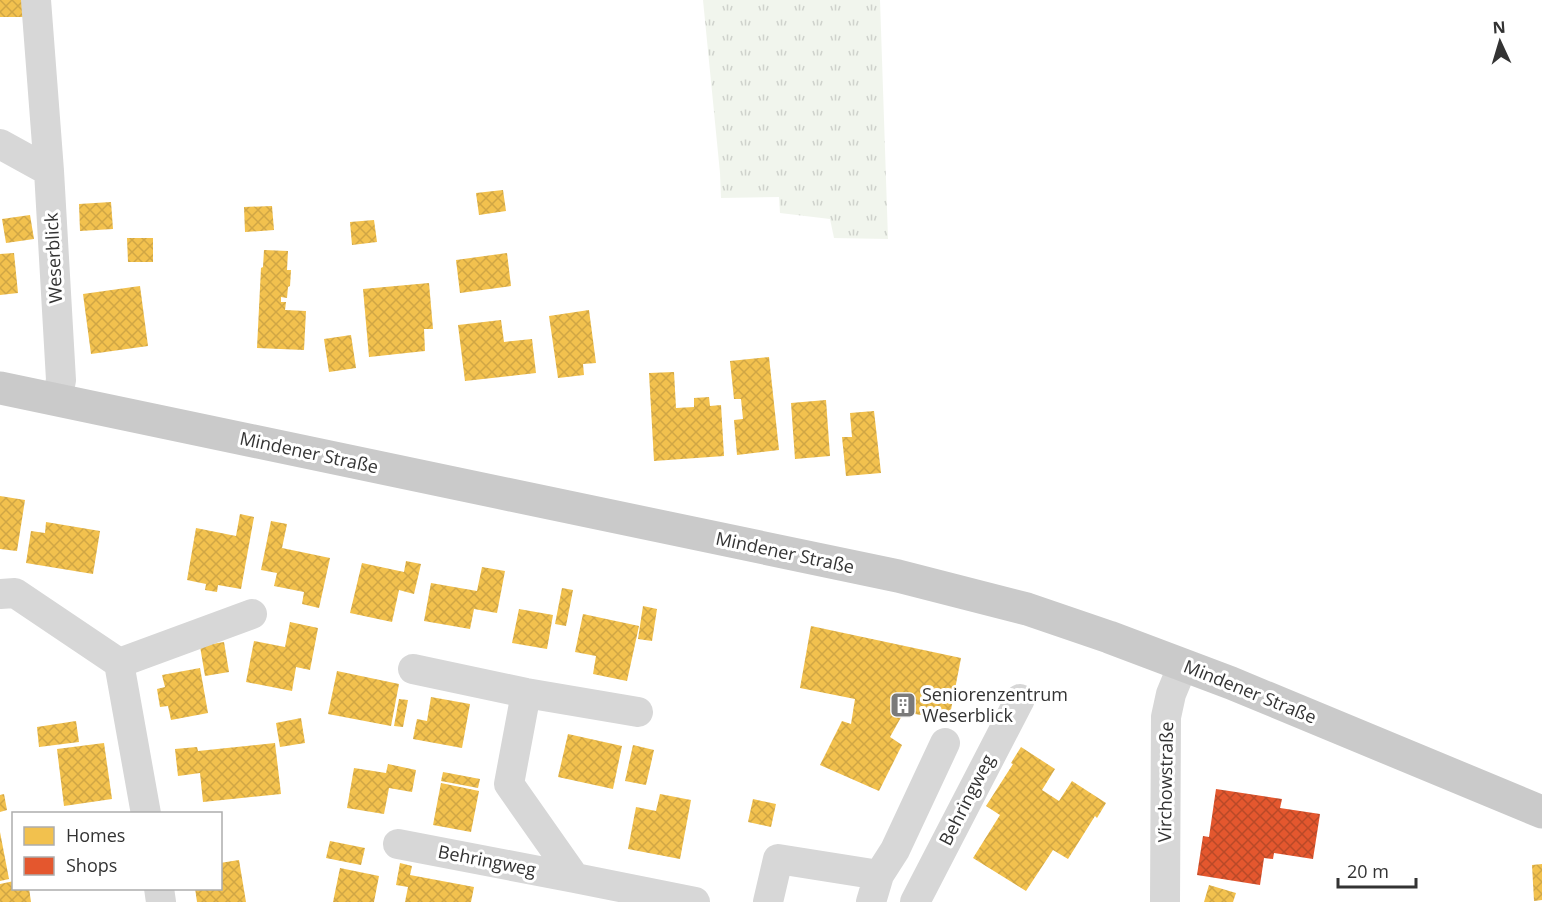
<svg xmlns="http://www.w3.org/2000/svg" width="1542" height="902" font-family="'Open Sans',sans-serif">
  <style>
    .grass { fill: url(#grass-tufts) }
    .homes { fill: url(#homes-cross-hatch) }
    .shops { fill: url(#shops-cross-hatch) }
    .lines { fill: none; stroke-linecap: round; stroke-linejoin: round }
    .minor { stroke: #d7d7d7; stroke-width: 30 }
    .major { stroke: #cacaca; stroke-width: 33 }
    .labels { text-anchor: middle; stroke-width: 6; stroke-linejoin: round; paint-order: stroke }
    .street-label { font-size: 18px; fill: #333; stroke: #fff }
    .poi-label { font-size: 18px; fill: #333; stroke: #fff; text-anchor: start }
  </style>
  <defs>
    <pattern id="grass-tufts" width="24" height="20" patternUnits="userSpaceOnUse" patternTransform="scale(1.5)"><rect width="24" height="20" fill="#f1f5ed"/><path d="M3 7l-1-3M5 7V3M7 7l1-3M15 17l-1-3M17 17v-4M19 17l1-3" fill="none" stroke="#cfd2cc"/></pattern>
    <pattern id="homes-cross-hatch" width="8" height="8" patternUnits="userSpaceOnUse" patternTransform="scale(1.5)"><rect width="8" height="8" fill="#f2c14e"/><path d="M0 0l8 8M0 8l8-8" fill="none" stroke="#d0a645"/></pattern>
    <pattern id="shops-cross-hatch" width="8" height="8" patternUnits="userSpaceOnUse" patternTransform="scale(1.5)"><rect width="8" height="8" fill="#e4572e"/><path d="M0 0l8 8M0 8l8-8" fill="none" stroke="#b94928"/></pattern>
  </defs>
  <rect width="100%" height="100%" fill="#fff"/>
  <path class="grass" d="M 703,0 L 880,0 L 888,239 L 834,238 L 830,219 L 780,213 L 779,197 L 721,198 L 720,173 Z"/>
  <path class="homes" d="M 0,0 L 24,0 L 24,17 L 0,17 Z
    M 503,190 L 506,211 L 479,215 L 476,193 Z
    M 111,202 L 113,229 L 80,231 L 79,204 Z
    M 272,206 L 274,230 L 245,232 L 244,207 Z
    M 30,215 L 34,239 L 6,243 L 2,219 Z
    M 374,220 L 377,242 L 352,245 L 350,222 Z
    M 127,238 L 153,238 L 153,262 L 128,262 Z
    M 264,250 L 288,251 L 287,270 L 291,270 L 290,286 L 288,287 L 287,298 L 281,297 L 281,302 L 286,302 L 285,310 L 306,311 L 304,350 L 257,348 L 261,268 L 263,267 Z
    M 14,253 L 18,293 L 0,295 L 0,254 Z
    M 507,253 L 511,286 L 460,293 L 456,260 Z
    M 429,283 L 433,329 L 424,329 L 425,351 L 369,357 L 363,289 Z
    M 140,286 L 148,346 L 91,354 L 83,294 Z
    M 589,310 L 596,363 L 583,364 L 584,375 L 558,378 L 549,316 Z
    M 501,320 L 504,342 L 532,339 L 536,373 L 465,381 L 458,325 Z
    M 351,335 L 356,368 L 329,372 L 324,339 Z
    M 769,357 L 779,450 L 737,455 L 734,420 L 743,419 L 741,399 L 734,399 L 730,361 Z
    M 674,372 L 676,408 L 694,407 L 694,398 L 709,397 L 710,406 L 721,405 L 724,456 L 654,461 L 649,373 Z
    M 826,400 L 830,456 L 795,459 L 791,403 Z
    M 874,411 L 881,473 L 846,476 L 842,437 L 852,437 L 850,413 Z
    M 0,496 L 25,500 L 17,551 L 0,549 Z
    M 240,514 L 254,517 L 241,589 L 218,585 L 217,592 L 205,590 L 206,584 L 187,580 L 196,528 L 236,536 Z
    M 271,521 L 287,524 L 282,548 L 330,558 L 319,608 L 302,604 L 304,592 L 274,586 L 277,573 L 261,570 Z
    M 46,522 L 100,531 L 93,574 L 26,563 L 31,531 L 45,533 Z
    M 406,561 L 421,564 L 414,594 L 399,590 L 392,622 L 350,613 L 362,563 L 404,572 Z
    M 482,567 L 505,571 L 497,613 L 474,609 L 470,629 L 424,621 L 431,583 L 477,591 Z
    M 562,588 L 573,590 L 566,626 L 555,624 Z
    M 643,606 L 657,609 L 652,641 L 638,639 Z
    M 519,609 L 553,615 L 547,649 L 512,643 Z
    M 583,614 L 639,626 L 627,681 L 593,674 L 596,656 L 575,652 Z
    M 290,622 L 318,628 L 310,670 L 296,667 L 292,691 L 246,682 L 254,641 L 285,647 Z
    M 811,626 L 961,658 L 949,720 L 904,712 L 890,737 L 902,745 L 879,791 L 820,765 L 842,721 L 851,724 L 855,699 L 800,688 Z
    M 224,642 L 229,672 L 205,676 L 200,646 Z
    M 200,668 L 208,713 L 171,720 L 168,706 L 160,707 L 157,689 L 165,687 L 162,675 Z
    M 337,671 L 399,684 L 391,726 L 328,714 Z
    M 431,697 L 470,704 L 462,748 L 413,739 L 417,719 L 427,721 Z
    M 399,699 L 408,700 L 403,727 L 394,726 Z
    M 301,718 L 305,743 L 280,747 L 276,723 Z
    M 76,721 L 79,742 L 39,747 L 37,727 Z
    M 568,734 L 622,746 L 613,789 L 558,777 Z
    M 104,743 L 112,799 L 64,806 L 57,749 Z
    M 275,743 L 281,794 L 203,802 L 200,773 L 178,776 L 175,749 L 197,747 L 198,751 Z
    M 633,745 L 654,750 L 646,785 L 625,781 Z
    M 1021,747 L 1055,769 L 1042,790 L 1059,801 L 1072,781 L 1106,803 L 1097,818 L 1095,816 L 1068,859 L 1053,850 L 1026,891 L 973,858 L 1000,815 L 986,806 L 1013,764 L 1011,763 Z
    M 388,764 L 416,770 L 412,792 L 389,788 L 384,814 L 347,808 L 354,768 L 386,773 Z
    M 443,772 L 480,779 L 478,788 L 441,781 Z
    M 441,783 L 479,791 L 471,832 L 433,825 Z
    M 4,794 L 7,810 L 0,812 L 0,795 Z
    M 660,794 L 691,800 L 680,859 L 628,849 L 636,807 L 656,811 Z
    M 753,799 L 776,804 L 771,827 L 748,822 Z
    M 0,832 L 9,879 L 0,881 Z
    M 330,841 L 365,848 L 361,865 L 326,858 Z
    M 239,860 L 246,902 L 197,902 L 195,888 L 220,888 L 220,863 Z
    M 400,863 L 412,866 L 410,875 L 474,887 L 471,902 L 405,902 L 408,887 L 396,885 Z
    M 1542,864 L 1542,900 L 1534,901 L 1532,865 Z
    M 340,868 L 379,876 L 374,902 L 333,902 Z
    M 14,881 L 14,888 L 29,888 L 31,902 L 0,902 L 0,884 Z
    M 1209,885 L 1236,893 L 1233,902 L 1204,902 Z"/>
  <path class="shops" d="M 1216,789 L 1282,799 L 1280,808 L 1320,814 L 1313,859 L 1274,853 L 1273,859 L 1264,858 L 1260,885 L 1197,875 L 1203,836 L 1209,837 Z"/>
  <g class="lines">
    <path class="minor" d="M 36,0 L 49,171
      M 0,144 L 49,171 L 61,380 L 57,400
      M 0,594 L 15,593 L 119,663 L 146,814
      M 119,663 L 252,614
      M 413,669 L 526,693 L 638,712
      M 526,693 L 509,784 L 575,878 L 695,902
      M 398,844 L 575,878
      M 879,875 L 895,850 L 945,743
      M 159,888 L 161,902
      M 768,902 L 778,859 L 879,875 L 871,902
      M 915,902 L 1020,699
      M 1165,902 L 1166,717 L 1171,694 L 1183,665"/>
    <path class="major" d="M 0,388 L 898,576 L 1027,609 L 1109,637 L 1231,683 L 1542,812"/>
  </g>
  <defs>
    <g id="building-square" transform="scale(1.35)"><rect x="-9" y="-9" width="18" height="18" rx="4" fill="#7a7a7a" stroke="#fff"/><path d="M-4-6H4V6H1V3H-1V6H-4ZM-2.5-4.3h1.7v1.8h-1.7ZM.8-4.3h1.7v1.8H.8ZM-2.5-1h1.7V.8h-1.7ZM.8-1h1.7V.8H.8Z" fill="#fff"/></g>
  </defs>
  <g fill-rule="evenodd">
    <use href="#building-square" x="903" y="705"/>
  </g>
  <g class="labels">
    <g class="street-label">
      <text transform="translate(54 258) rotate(-93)" y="6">Weserblick</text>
      <text transform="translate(309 453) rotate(12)" y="6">Mindener Straße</text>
      <text transform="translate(785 553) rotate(12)" y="6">Mindener Straße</text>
      <text transform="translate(1250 692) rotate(22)" y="6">Mindener Straße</text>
      <text transform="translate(1166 782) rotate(-89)" y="6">Virchowstraße</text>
      <text transform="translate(967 800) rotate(-63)" y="6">Behringweg</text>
      <text transform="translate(487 861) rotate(11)" y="6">Behringweg</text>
    </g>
    <g class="poi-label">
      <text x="922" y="701">Seniorenzentrum<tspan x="922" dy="21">Weserblick</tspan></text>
    </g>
  </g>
  <rect x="12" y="812" width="210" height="78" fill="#ffffff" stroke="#adadad" stroke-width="1.5"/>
  <rect x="24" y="827" width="30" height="18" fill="#f2c14e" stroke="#adadad" stroke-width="1.5"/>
  <text x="66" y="842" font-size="18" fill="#333333">Homes</text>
  <rect x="24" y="857" width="30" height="18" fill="#e4572e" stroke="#adadad" stroke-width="1.5"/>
  <text x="66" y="872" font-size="18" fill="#333333">Shops</text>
  <g transform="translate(1500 42) rotate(356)" stroke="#ffffff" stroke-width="4.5" paint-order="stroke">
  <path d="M0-4.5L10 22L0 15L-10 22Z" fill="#333333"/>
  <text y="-9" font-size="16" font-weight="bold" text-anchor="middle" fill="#333333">N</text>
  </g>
  <path d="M1338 878v9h78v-9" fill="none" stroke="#333333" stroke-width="3"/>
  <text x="1347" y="878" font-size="18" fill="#333333" stroke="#ffffff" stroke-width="4.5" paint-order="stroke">20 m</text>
</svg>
